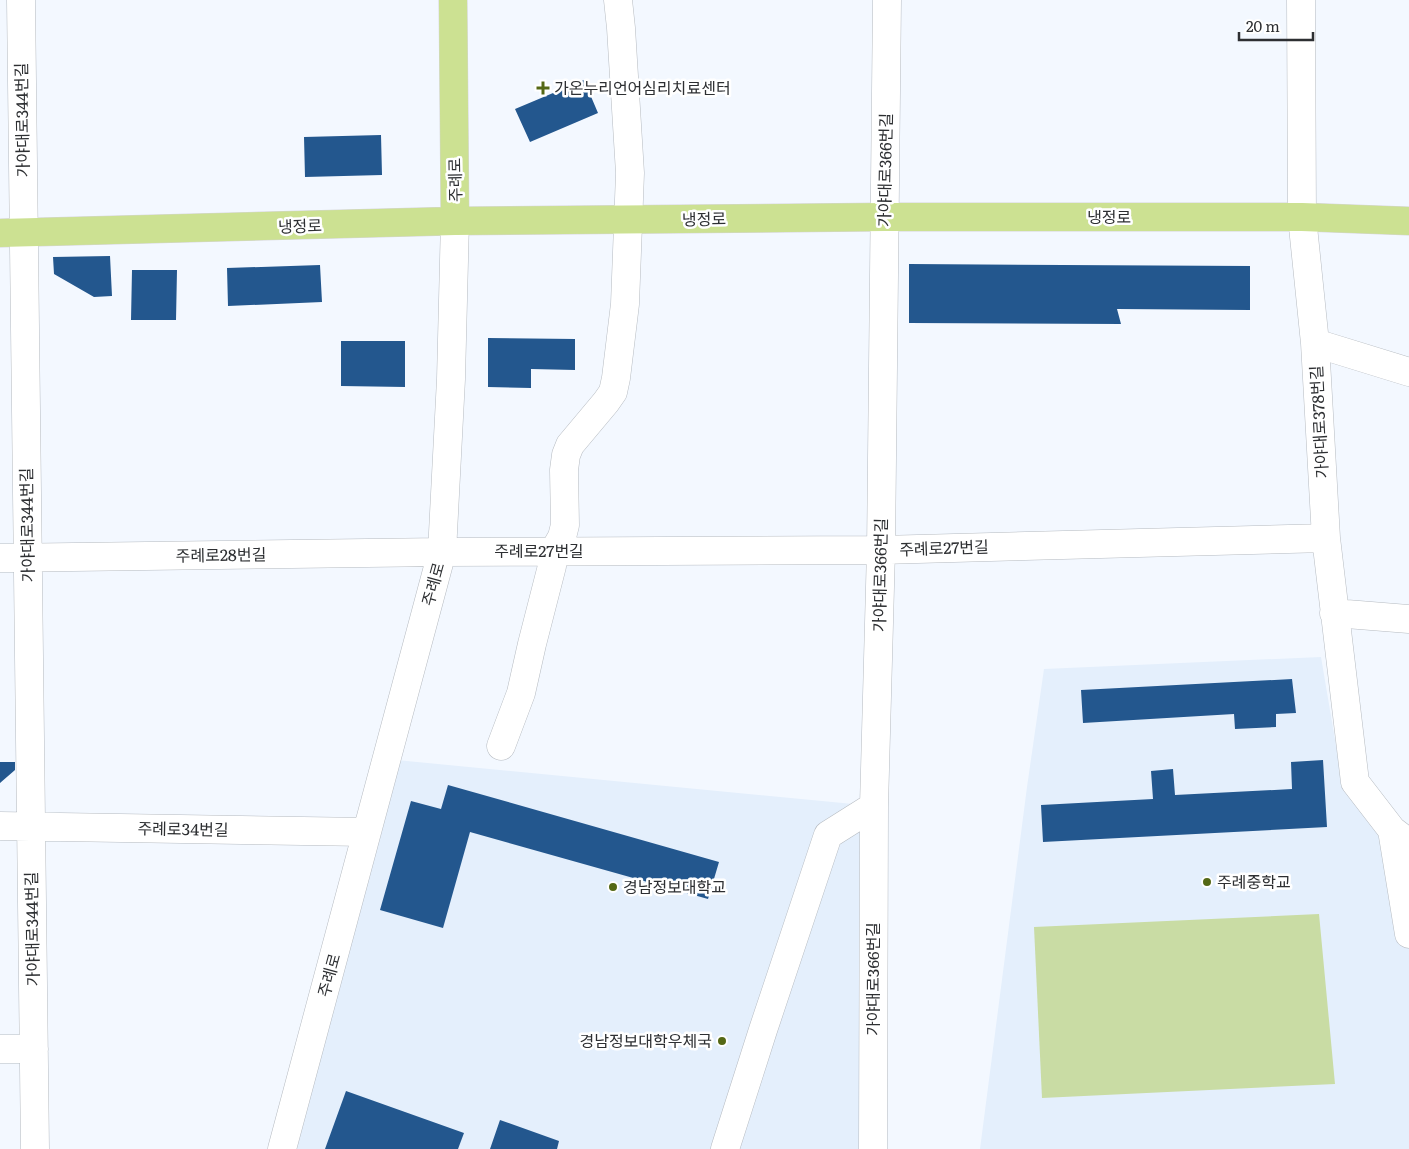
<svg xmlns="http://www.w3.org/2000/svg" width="1409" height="1149" font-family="Literata,'Noto Sans KR',serif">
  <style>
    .built { fill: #e4effc }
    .green { fill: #c9dca4 }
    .building { fill: #23578e }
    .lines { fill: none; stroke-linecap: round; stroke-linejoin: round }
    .minor-casing { stroke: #b6bbc1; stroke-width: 29 }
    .major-casing { stroke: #d5d5d6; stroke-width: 29 }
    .minor { stroke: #fff; stroke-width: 28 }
    .major { stroke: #cce192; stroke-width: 28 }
    .poi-dot { fill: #546815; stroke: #fff; stroke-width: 2 }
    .labels { text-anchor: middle; stroke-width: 5; stroke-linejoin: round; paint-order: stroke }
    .poi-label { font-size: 16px; fill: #2d2f32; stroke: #fff; text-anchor: start }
    .street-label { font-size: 16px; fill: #2d2f32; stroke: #fff }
  </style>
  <rect width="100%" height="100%" fill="#f3f8ff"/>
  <path class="built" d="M 1321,657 L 1343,787 L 1392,830 L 1409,934 L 1409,1149 L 980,1149 L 1027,787 L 1044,669 Z
    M 386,759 L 874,806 L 873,1149 L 282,1149 Z"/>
  <path class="green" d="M 1319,914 L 1335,1084 L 1042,1098 L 1034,927 Z"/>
  <path class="building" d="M 584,80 L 598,113 L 530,142 L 515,109 Z
    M 381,135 L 382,175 L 305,177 L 304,137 Z
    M 110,256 L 112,296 L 94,297 L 54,274 L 53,257 Z
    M 909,264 L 1250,266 L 1250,310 L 1117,309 L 1121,324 L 909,323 Z
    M 320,265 L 322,302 L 228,306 L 227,268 Z
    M 132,270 L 177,270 L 176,320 L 131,320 Z
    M 488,338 L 575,339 L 575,370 L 531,369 L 531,388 L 488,387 Z
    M 341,341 L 405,341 L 405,387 L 341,386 Z
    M 1292,679 L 1296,713 L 1276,714 L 1276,727 L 1235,729 L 1234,714 L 1083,723 L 1081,690 Z
    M 1323,760 L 1327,827 L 1043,842 L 1041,805 L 1153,799 L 1151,771 L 1173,769 L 1175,795 L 1292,789 L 1291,762 Z
    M 0,762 L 15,762 L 15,770 L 0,783 Z
    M 448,785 L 719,862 L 708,899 L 470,832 L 443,928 L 380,910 L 411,801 L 441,809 Z
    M 346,1091 L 464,1133 L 458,1149 L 325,1149 Z
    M 500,1120 L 559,1141 L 557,1149 L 490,1149 Z"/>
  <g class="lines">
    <g class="minor-casing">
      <path id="minor" d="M 21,0 L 35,1149
        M 1301,0 L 1302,217 L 1315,343 L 1326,538 L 1355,782 L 1392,830 L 1409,843
        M 1315,343 L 1409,372
        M 0,558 L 442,552 L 881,550 L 1326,538
        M 1334,613 L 1409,619
        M 501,746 L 521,693 L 532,644 L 552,566 L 554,551 L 562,537 L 565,525 L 564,470 L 566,455 L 570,445 L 606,402 L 613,392 L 616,378 L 625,304 L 630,173 L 621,28 L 618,0
        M 0,826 L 367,832
        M 1392,830 L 1409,934
        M 0,1049 L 34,1049
        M 282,1149 L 442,552 L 451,379 L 455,221
        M 725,1149 L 763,1030 L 828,835 L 874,806
        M 873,1149 L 874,806 L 881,550 L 887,0"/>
    </g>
    <g class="major-casing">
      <path id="major" d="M 453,0 L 455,221
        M 0,233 L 455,221 L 885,217 L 1302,217 L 1409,221"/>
    </g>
    <use href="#minor" class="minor"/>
    <use href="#major" class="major"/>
  </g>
  <g class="poi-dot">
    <path d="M540.5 80.5h5v5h5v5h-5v5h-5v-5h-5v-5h5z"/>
    <circle cx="1207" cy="882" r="5"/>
    <circle cx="613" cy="887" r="5"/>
    <circle cx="722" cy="1041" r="5"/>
  </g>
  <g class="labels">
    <g class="poi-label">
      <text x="554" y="94">가온누리언어심리치료센터</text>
      <text x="1217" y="888">주례중학교</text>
      <text x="623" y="893">경남정보대학교</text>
      <text x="712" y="1047" text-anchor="end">경남정보대학우체국</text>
    </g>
    <g class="street-label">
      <text transform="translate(22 120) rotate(-91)" y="6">가야대로344번길</text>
      <text transform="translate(885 170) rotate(-89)" y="6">가야대로366번길</text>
      <text transform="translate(455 180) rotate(-91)" y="6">주례로</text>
      <text x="1109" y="223">냉정로</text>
      <text transform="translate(704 219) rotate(-1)" y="6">냉정로</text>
      <text transform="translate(300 226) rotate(-2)" y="6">냉정로</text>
      <text transform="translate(1319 422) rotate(-93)" y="6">가야대로378번길</text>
      <text transform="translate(27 525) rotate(-91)" y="6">가야대로344번길</text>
      <text transform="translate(944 548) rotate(-2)" y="6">주례로27번길</text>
      <text x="539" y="557">주례로27번길</text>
      <text transform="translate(221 555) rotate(-1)" y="6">주례로28번길</text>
      <text transform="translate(880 575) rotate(-89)" y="6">가야대로366번길</text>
      <text transform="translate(433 584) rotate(-75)" y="6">주례로</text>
      <text transform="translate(183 829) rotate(1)" y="6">주례로34번길</text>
      <text transform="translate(32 929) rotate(-91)" y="6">가야대로344번길</text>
      <text transform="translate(329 975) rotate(-75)" y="6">주례로</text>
      <text transform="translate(873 979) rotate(-90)" y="6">가야대로366번길</text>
    </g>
  </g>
  <path d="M1239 32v8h74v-8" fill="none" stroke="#2d2f32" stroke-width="2.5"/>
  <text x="1246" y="32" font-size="15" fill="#2d2f32" stroke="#ffffff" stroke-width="4" paint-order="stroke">20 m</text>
</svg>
